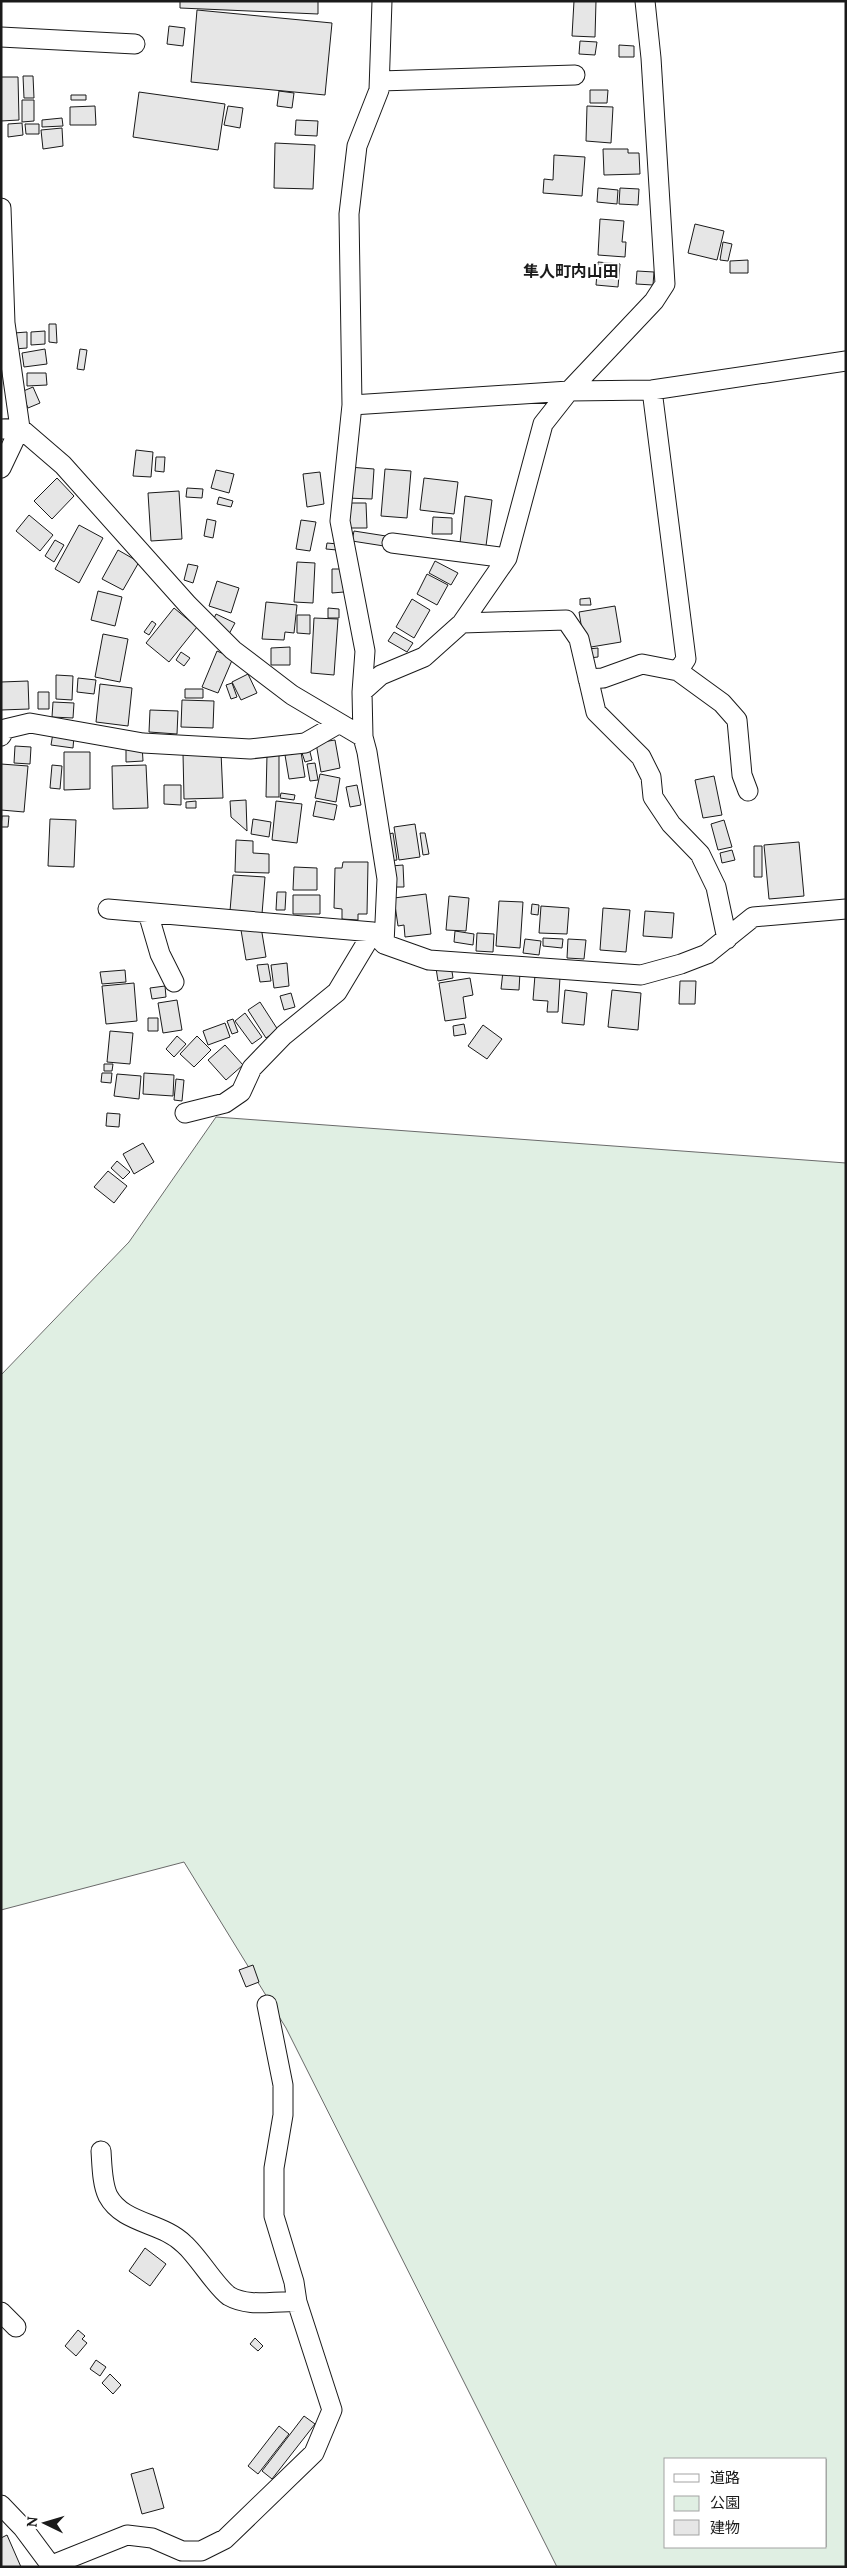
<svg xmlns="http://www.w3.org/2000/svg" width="847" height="2568" font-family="Lora,'Noto Sans JP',serif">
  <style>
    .green { fill: #e0efe3; stroke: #6a6a6a; fill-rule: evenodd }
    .building { fill: #e6e6e6; stroke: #1a1a1a }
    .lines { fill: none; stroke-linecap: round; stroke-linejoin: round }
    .minor-casing { stroke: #1a1a1a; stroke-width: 21 }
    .minor { stroke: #fff; stroke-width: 19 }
    .labels { text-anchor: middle; stroke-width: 4; stroke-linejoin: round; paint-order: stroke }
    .quarter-label { font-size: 16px; font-weight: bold; fill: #1a1a1a; stroke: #fff }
  </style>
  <rect width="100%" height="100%" fill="#fff"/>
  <path class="green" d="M 216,1117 L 846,1163 L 846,2567 L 557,2567 L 286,2028 L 184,1862 L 1,1910 L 1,1375 L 129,1242 ZM 666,2459 L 826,2459 L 826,2547 L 666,2547 Z"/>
  <path class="building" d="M 180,1 L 318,1 L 318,14 L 180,8 Z
    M 574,1 L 596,1 L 595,37 L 572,36 Z
    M 197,10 L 332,23 L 325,95 L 191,82 Z
    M 169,26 L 185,28 L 183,46 L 167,44 Z
    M 580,41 L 597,42 L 595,55 L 579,54 Z
    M 619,45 L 634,46 L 634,57 L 619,57 Z
    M 23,76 L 33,76 L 34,98 L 24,98 Z
    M 1,77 L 18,77 L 19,120 L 1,121 Z
    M 590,90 L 608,90 L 607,103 L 590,103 Z
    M 279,91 L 294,93 L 292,108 L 277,106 Z
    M 139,92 L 225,104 L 218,150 L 133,137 Z
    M 71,95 L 86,95 L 86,100 L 71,100 Z
    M 22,100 L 34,100 L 34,121 L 22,122 Z
    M 95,106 L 96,125 L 70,125 L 70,107 Z
    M 228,106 L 243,108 L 240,128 L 224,125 Z
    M 587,106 L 613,107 L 611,143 L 586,141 Z
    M 62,118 L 63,126 L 42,127 L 42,120 Z
    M 296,120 L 318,121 L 317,136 L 295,135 Z
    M 22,123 L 23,135 L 8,137 L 8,124 Z
    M 25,124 L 39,124 L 39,134 L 26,134 Z
    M 62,128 L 63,146 L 43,149 L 41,130 Z
    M 275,143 L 315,145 L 313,189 L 274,188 Z
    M 603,149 L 628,149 L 628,153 L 639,153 L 640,174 L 604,175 Z
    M 554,155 L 585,157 L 582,196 L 543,193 L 544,179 L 553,180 Z
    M 598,188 L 618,190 L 617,204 L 597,202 Z
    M 620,188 L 639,189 L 638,205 L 619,204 Z
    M 600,219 L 624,221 L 622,242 L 626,242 L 625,257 L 598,255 Z
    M 695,224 L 724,231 L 717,260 L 688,253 Z
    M 723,242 L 732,244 L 728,261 L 720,260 Z
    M 748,260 L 748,273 L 730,273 L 730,261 Z
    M 598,262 L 620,264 L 618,287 L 596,285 Z
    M 637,271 L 654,272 L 653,285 L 636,284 Z
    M 49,324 L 56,324 L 57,343 L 49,342 Z
    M 45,331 L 45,344 L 31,345 L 31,332 Z
    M 27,332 L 27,348 L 14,349 L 14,333 Z
    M 45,349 L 47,364 L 24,367 L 22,353 Z
    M 80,349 L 87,350 L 84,370 L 77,369 Z
    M 27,373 L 46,373 L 47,385 L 27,386 Z
    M 33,387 L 40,403 L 28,408 L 21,392 Z
    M 136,450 L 153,452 L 151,477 L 133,476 Z
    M 156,457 L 165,457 L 164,472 L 155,471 Z
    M 349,467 L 374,469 L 372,499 L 347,498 Z
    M 385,469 L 411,471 L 407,518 L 381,516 Z
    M 216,470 L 234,474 L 229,493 L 211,488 Z
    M 320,472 L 324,504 L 307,507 L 303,474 Z
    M 57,478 L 74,496 L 52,519 L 34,501 Z
    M 424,478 L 458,482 L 454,514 L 420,510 Z
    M 187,488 L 203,489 L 202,498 L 186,497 Z
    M 179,491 L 182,539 L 151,541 L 148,493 Z
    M 465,496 L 492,500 L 486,546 L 460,543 Z
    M 219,497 L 233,501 L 231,507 L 217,504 Z
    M 349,503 L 366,503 L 367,528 L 349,528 Z
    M 29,515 L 53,535 L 40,551 L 16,531 Z
    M 433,517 L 452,518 L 452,534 L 432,534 Z
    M 207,519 L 216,521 L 213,538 L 204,536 Z
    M 301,520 L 316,522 L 310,551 L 296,549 Z
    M 79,525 L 103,538 L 79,583 L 55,569 Z
    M 354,531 L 386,536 L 384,546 L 352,541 Z
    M 55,540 L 64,545 L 54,562 L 45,556 Z
    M 327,543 L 338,544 L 337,550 L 326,549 Z
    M 118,550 L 139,562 L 123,590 L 102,579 Z
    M 435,561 L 458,573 L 451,585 L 429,573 Z
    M 297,562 L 315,563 L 313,603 L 294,602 Z
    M 188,564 L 198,566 L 193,583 L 184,580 Z
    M 332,569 L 344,569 L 344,592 L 332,593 Z
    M 427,574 L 448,585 L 437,605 L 417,594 Z
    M 217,581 L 239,588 L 231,613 L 209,606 Z
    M 98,591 L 122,597 L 115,626 L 91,620 Z
    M 590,598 L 591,605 L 580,605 L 580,599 Z
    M 412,599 L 430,610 L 414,638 L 396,627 Z
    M 266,602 L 297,605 L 294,633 L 285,632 L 284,640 L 262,639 Z
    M 615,606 L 621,642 L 585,648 L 579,612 Z
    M 174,608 L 197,627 L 169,662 L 146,643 Z
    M 328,608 L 339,609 L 339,618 L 328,618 Z
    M 216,614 L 235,623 L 229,634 L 211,625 Z
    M 297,615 L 310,615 L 310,634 L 297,633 Z
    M 314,618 L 338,619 L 334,675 L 311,673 Z
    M 152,621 L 156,624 L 149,635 L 144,632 Z
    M 394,632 L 413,643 L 407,652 L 388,641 Z
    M 103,634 L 128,639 L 120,682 L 95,677 Z
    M 290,647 L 290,665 L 271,665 L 271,648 Z
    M 598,648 L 598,657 L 589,658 L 588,649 Z
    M 217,651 L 233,658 L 218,693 L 202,687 Z
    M 181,652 L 190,658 L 184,666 L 176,660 Z
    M 248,674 L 257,693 L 241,700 L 232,682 Z
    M 56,675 L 73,676 L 72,700 L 56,699 Z
    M 78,678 L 96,680 L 94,694 L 77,692 Z
    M 28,681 L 29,709 L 1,710 L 1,682 Z
    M 232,683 L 237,697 L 231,699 L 226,685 Z
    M 100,684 L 132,688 L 128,726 L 96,722 Z
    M 185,689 L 203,689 L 203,698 L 185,698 Z
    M 38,692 L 49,692 L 49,709 L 38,709 Z
    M 182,700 L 214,701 L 213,728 L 181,727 Z
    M 53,702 L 74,703 L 73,718 L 52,717 Z
    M 150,710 L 178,711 L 177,734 L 149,732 Z
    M 53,733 L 74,736 L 73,748 L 51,745 Z
    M 335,740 L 340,768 L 321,772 L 316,743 Z
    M 126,745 L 142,745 L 143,761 L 126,762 Z
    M 15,746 L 31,747 L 30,764 L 14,763 Z
    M 309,748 L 312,760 L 305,762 L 301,750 Z
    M 64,752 L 90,752 L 90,789 L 64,790 Z
    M 221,752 L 223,798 L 184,799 L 183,753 Z
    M 301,752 L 305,777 L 289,779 L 285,755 Z
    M 267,755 L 279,755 L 279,797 L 266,797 Z
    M 315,763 L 318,780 L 310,781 L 307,764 Z
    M 1,764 L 28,766 L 24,812 L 1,810 Z
    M 52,765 L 62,766 L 60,789 L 50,788 Z
    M 146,765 L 148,808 L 113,809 L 112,766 Z
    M 320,774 L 340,778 L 336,802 L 315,798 Z
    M 714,776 L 722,815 L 703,818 L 695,780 Z
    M 164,785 L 181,785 L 181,805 L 164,804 Z
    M 357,785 L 361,805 L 350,807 L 346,787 Z
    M 281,793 L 295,795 L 294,800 L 280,798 Z
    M 246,800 L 247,831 L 231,817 L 230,801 Z
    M 196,801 L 196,808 L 186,808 L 186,802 Z
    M 276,801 L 302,804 L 297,843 L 272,840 Z
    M 316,801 L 337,805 L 334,820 L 313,816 Z
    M 2,816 L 9,816 L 8,827 L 1,827 Z
    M 50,819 L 76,820 L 74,867 L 48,866 Z
    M 253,819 L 271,822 L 269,837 L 251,834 Z
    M 724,820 L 732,847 L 718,850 L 711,824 Z
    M 415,824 L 420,857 L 399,860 L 394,827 Z
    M 393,833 L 397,860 L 389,861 L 385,835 Z
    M 420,833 L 425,833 L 429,854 L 423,855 Z
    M 236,840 L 253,841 L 253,853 L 269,854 L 269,873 L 235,872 Z
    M 799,842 L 804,896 L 769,899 L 764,845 Z
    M 754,846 L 762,846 L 762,877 L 754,877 Z
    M 732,850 L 735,860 L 722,863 L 720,853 Z
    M 343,862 L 368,862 L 367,914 L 358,914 L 358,920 L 342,919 L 342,909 L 334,908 L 335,868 L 342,868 Z
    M 403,865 L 404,887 L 393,887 L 391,866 Z
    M 294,867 L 317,868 L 317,890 L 293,890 Z
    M 233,875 L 265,877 L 262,914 L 230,911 Z
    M 277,892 L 286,892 L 285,910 L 276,910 Z
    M 426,894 L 431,934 L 405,937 L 404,925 L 398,926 L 394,898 Z
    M 293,895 L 320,895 L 320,914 L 293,914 Z
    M 449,896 L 469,898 L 466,931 L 446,930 Z
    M 499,901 L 523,902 L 520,948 L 496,946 Z
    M 532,904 L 539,905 L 538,915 L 531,914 Z
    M 541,906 L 569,908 L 567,934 L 539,933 Z
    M 603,908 L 630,910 L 626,952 L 600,950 Z
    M 645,911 L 674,913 L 672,938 L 643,936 Z
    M 261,927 L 266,957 L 246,960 L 241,930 Z
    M 455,931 L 474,934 L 473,945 L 454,942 Z
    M 477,933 L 494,934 L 493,952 L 476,951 Z
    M 543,938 L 563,939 L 562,948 L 543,946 Z
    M 525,939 L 541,941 L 539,955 L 523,953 Z
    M 568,939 L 586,940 L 584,959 L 567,958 Z
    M 287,963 L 289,986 L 274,988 L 271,965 Z
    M 268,964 L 271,981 L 260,982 L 257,965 Z
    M 451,965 L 453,978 L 438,981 L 436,968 Z
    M 125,970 L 126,982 L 102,984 L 100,972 Z
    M 503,971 L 520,972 L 519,990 L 501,989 Z
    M 535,975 L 560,977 L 558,1012 L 547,1012 L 548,1001 L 533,1000 Z
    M 470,978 L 473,995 L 463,997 L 466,1018 L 445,1021 L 439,983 Z
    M 680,981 L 696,981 L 695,1004 L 679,1004 Z
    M 134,983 L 137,1021 L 106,1024 L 102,986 Z
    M 165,986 L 166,997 L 152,999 L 150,988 Z
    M 565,990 L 587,993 L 584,1025 L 562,1023 Z
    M 612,990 L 641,993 L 638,1030 L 608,1027 Z
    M 291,993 L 295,1007 L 284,1010 L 280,996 Z
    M 177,1000 L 182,1030 L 163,1033 L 158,1003 Z
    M 260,1002 L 278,1030 L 266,1038 L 248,1010 Z
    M 245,1013 L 262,1037 L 252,1044 L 235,1021 Z
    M 148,1018 L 158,1018 L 158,1031 L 148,1031 Z
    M 233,1019 L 238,1032 L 232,1034 L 227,1021 Z
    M 225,1023 L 230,1037 L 208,1045 L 203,1031 Z
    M 464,1024 L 466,1034 L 454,1036 L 453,1026 Z
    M 483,1025 L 502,1039 L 487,1059 L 468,1046 Z
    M 110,1031 L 133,1033 L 130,1064 L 107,1062 Z
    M 177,1036 L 186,1044 L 174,1057 L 166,1049 Z
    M 197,1036 L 211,1050 L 194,1067 L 180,1054 Z
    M 225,1045 L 243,1065 L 226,1080 L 208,1060 Z
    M 104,1064 L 113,1064 L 112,1071 L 104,1071 Z
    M 102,1073 L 112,1073 L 111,1083 L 101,1082 Z
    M 144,1073 L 174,1075 L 173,1096 L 143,1094 Z
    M 117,1074 L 141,1076 L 139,1099 L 114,1096 Z
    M 176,1079 L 184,1080 L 182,1101 L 174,1100 Z
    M 107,1113 L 120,1114 L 119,1127 L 106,1126 Z
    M 143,1143 L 154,1162 L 134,1174 L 123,1154 Z
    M 117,1161 L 130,1172 L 123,1179 L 111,1168 Z
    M 108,1171 L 127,1186 L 114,1203 L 94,1187 Z
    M 253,1965 L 259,1982 L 246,1987 L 239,1970 Z
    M 145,2248 L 166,2264 L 150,2286 L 129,2271 Z
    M 78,2330 L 85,2336 L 82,2339 L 87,2343 L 76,2356 L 65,2346 Z
    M 255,2338 L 263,2346 L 258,2351 L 250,2344 Z
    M 96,2360 L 106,2367 L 100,2376 L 90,2369 Z
    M 110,2374 L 121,2385 L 113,2394 L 102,2383 Z
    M 304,2416 L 315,2424 L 272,2479 L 262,2471 Z
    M 279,2426 L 289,2434 L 258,2474 L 248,2466 Z
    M 153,2468 L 164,2508 L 142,2514 L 131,2474 Z
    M 7,2535 L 21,2567 L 1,2567 L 1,2538 Z"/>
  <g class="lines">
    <g class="minor-casing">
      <path id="minor" d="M 382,1 L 379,90 L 357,146 L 349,214 L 352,405 L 340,521 L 365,651 L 362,692 L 363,737 L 367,752 L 387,879 L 384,944
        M 1,37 L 135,44
        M 380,81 L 575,75
        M 1,208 L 5,323 L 20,428 L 1,468
        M 352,405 L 569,391 L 652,390 L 846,361
        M 1,429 L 20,428 L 63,465 L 188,605 L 233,650 L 292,695 L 363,737
        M 392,543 L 507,558
        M 462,623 L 566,620 L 579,639 L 596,712 L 641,757 L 651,777 L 653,797 L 671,824 L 700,854 L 716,887 L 727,939
        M 678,671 L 722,703 L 737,720 L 742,775 L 748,791
        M 588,679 L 603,678 L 642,664 L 678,671 L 686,659 L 652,390
        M 362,692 L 381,675 L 424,657 L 462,623 L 507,558 L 543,424 L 569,391 L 654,301 L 665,284 L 651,58 L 645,1
        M 1,736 L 5,729 L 30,723 L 143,743 L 250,749 L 305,743 L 338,724
        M 108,909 L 373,932 L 384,944 L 429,960 L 641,975 L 681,964 L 707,954 L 753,917 L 846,909
        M 148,913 L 160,954 L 174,982
        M 185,1113 L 225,1103 L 241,1092 L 252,1068 L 284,1035 L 337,992 L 373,932
        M 267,2005 L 283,2085 L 283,2115 L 274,2168 L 274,2216 L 294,2282 L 297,2302
        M 1,2312 L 16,2327
        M 1,2505 L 23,2528 L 52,2567
        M 52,2565 L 127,2535 L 152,2538 L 182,2551 L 201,2551 L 225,2539 L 314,2453 L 332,2410 L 297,2302 C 275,2300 250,2308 229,2296 C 216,2287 198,2256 184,2244 C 162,2222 123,2224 108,2196 C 102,2184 102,2165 101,2151"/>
    </g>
    <use href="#minor" class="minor"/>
  </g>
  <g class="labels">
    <g class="quarter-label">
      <text x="571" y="277">隼人町内山田</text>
    </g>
  </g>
  <rect width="847" height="2568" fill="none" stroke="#1a1a1a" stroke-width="5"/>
  <rect x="664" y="2458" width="162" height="90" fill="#ffffff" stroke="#a3a3a3"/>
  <rect x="674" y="2474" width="25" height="8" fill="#ffffff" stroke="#a3a3a3"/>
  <text x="710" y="2483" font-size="15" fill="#1a1a1a">道路</text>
  <rect x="674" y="2496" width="25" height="15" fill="#e0efe3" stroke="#a3a3a3"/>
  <text x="710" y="2508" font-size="15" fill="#1a1a1a">公園</text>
  <rect x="674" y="2520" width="25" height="15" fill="#e6e6e6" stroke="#a3a3a3"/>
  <text x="710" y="2533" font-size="15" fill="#1a1a1a">建物</text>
  <g transform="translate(45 2523) rotate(275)" stroke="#ffffff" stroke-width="4" paint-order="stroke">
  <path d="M0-4L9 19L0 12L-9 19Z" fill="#1a1a1a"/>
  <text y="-8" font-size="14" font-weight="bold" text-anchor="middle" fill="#1a1a1a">N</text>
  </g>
</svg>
